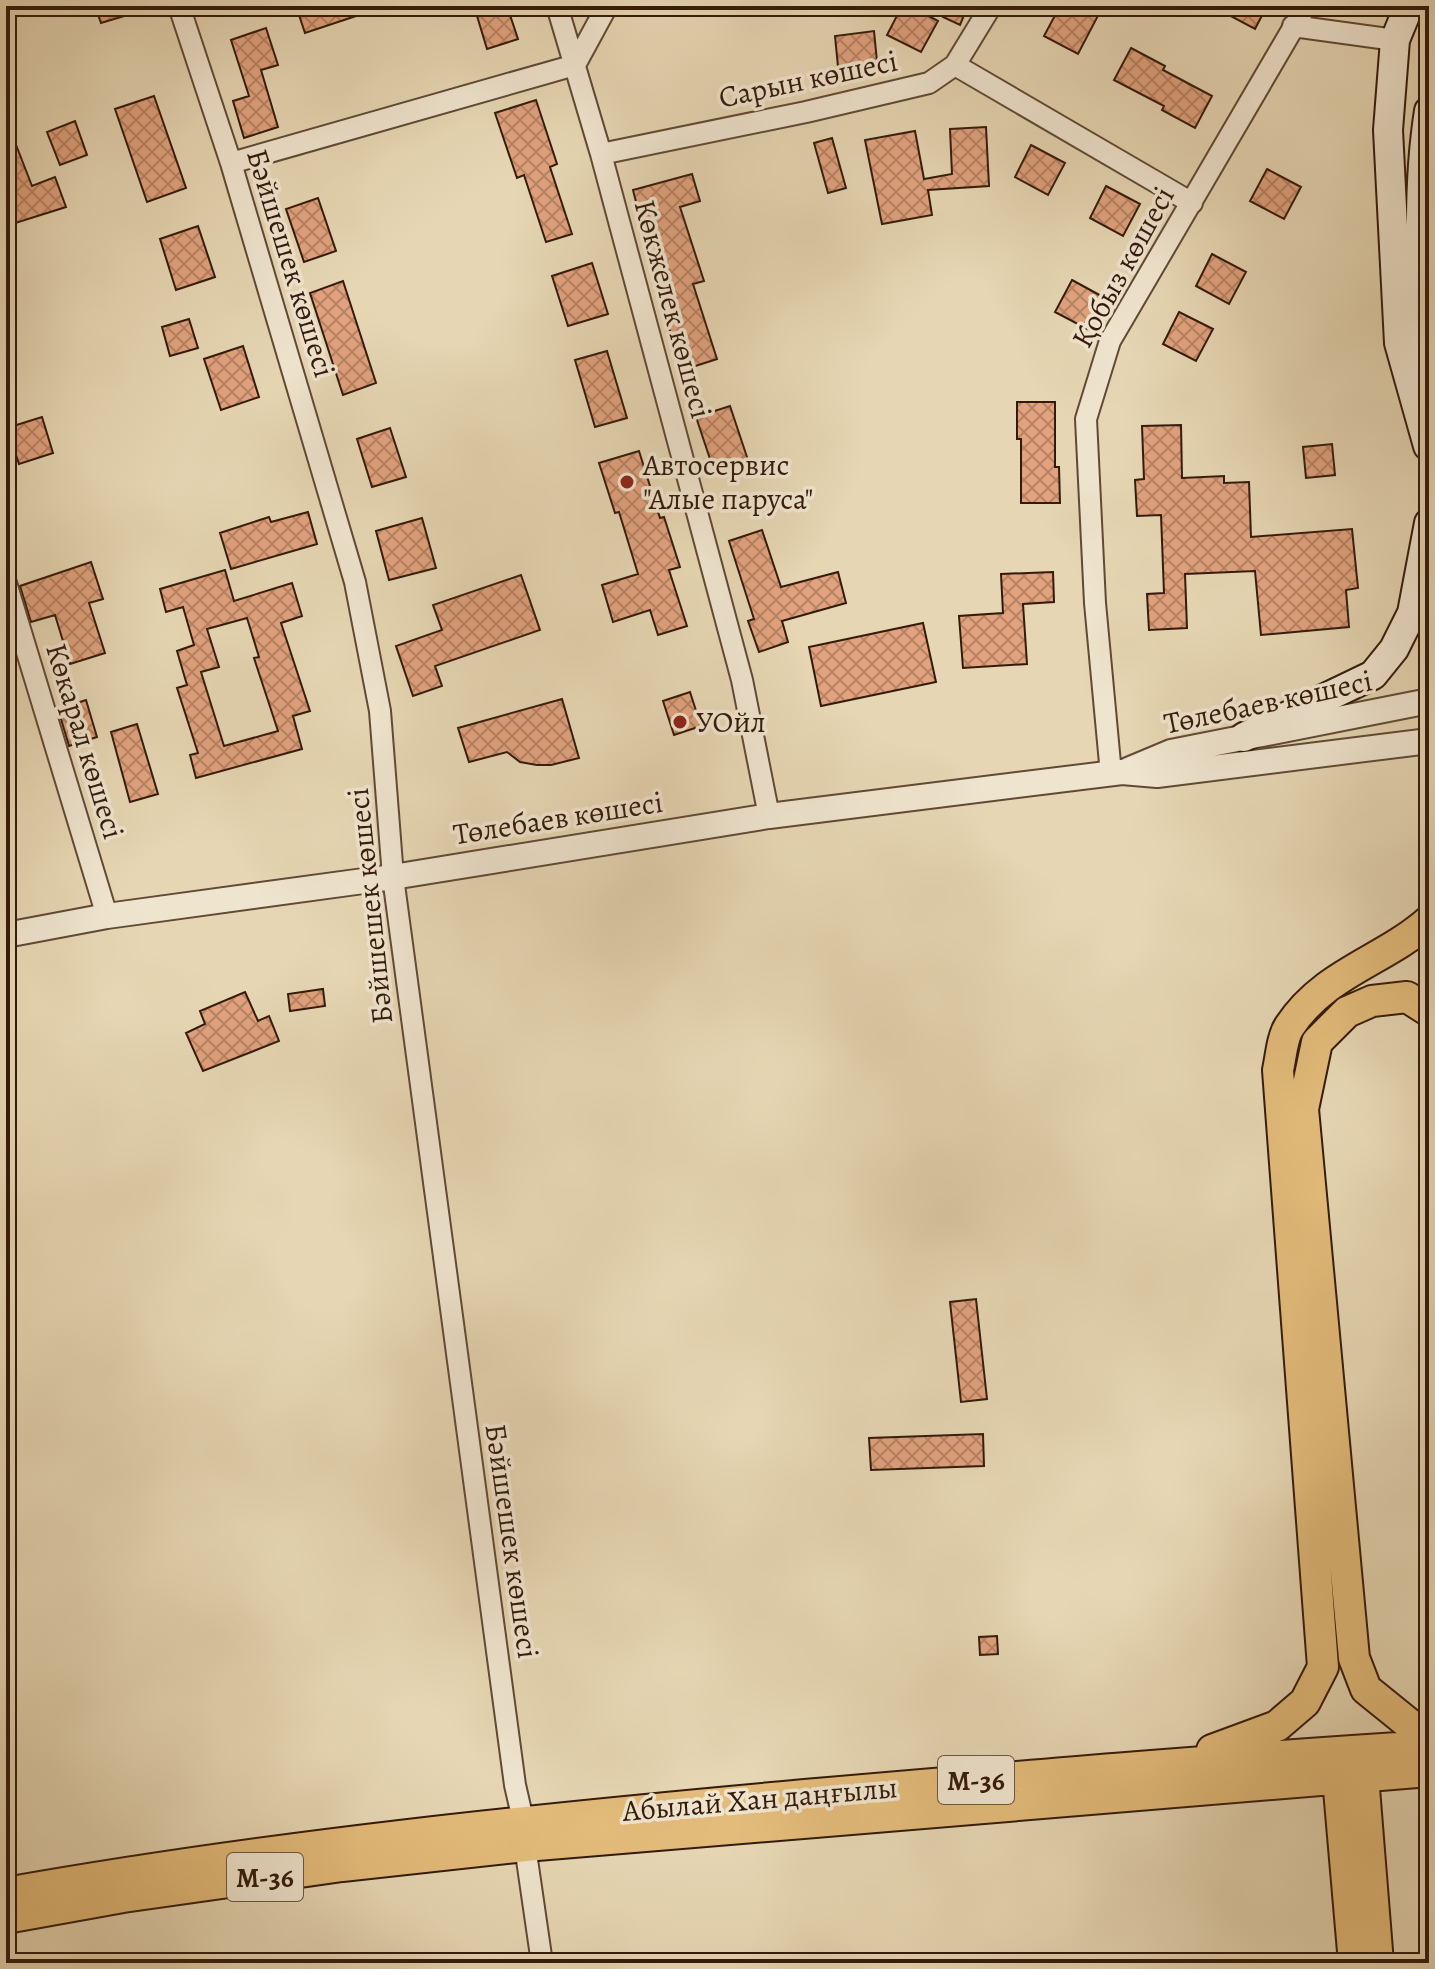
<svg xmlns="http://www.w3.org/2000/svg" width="1435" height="1969" font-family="Alegreya,serif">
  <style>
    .building { fill: url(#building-cross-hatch); stroke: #341a0b; stroke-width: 2; fill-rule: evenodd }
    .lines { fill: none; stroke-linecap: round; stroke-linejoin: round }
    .minor-casing { stroke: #604935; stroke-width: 24 }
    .tertiary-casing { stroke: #604935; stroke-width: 28 }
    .secondary-casing { stroke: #341a0b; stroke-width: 32 }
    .primary-casing { stroke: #341a0b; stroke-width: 34 }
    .minor { stroke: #efe4ce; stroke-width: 20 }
    .tertiary { stroke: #efe4ce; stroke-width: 24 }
    .secondary { stroke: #efe4ce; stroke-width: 28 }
    .primary { stroke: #e3bb7a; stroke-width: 30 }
    .poi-dot { fill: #8f2418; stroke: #efe4ce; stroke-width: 3 }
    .labels { text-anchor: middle; stroke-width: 7; stroke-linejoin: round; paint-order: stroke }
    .shield { fill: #efe4ce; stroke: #6c5746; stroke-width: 2 }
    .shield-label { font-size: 28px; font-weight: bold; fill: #341a0b }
    .street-label { font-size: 30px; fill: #341a0b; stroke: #efe4ce }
    .poi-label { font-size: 30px; fill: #341a0b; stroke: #efe4ce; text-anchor: start }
  </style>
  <defs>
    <pattern id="building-cross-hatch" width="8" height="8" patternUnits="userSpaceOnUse" patternTransform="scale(2)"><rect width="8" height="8" fill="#e1a27d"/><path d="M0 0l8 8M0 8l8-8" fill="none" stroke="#b78365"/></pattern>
  </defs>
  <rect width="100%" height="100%" fill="#e6d6b3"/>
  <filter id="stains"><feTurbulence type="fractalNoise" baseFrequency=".0025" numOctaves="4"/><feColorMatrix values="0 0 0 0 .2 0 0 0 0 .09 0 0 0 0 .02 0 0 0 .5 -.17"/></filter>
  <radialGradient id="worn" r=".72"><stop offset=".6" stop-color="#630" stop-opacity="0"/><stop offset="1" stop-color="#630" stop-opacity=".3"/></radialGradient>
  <path class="building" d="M 95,6 L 143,6 L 144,10 L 101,23 Z
    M 296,6 L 376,6 L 377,9 L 305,33 Z
    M 474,6 L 507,6 L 518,39 L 487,49 Z
    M 902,6 L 910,6 L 938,21 L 921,52 L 887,35 Z
    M 948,6 L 968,6 L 960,25 L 943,17 Z
    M 1060,6 L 1103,6 L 1078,54 L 1044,36 Z
    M 1212,6 L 1267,6 L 1255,29 Z
    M 266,28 L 278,65 L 261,70 L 278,127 L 244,138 L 233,101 L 249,96 L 231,40 Z
    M 874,31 L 878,72 L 839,77 L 835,36 Z
    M 1131,48 L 1165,66 L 1163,70 L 1212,96 L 1195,128 L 1162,110 L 1164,106 L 1114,80 Z
    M 154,96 L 186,188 L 147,202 L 115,109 Z
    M 536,100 L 557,164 L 550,167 L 572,234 L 546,242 L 524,175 L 517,178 L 495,113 Z
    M 6,119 L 32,186 L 55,177 L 66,207 L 6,226 Z
    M 75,121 L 87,155 L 60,165 L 47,132 Z
    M 986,127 L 989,186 L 928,190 L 932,215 L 882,224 L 865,140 L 915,131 L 924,179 L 952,174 L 950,129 Z
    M 832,138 L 846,188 L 828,193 L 814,143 Z
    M 1031,145 L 1065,163 L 1048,195 L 1015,177 Z
    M 1267,169 L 1301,187 L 1284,219 L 1250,201 Z
    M 692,174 L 700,201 L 680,207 L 704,281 L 693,284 L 717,359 L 683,370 L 665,316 L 676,312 L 645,216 L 640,218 L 633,190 Z
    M 1106,186 L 1140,204 L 1123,236 L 1090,218 Z
    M 318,198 L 336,251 L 304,262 L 286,209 Z
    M 198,226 L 215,277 L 176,290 L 160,239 Z
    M 1212,254 L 1246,272 L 1229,304 L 1196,286 Z
    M 592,263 L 608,314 L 568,326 L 552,276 Z
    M 1072,280 L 1105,298 L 1089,330 L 1055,312 Z
    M 343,281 L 376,383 L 343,395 L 310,293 Z
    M 1179,312 L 1213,329 L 1196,361 L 1163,344 Z
    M 189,319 L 198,348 L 170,356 L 162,327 Z
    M 243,346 L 259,397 L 221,410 L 204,359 Z
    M 607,351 L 627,418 L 595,427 L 575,360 Z
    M 1017,402 L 1055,402 L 1055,467 L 1059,467 L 1060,503 L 1021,503 L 1021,439 L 1017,439 Z
    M 730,406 L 748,460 L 714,471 L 696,417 Z
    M 42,417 L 53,453 L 19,464 L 7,428 Z
    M 1181,425 L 1182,478 L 1224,476 L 1224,483 L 1249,482 L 1251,537 L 1352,529 L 1358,588 L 1346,590 L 1349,627 L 1261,635 L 1255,571 L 1185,574 L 1187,628 L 1149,630 L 1147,594 L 1164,593 L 1161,515 L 1137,516 L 1135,480 L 1144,479 L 1142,426 Z
    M 390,428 L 406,477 L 372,487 L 357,439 Z
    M 1332,444 L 1335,475 L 1306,478 L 1303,447 Z
    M 639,451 L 660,518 L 664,517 L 680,567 L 669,570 L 687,626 L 658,635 L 650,610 L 613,622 L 602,585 L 638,574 L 619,512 L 615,513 L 599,463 Z
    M 308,512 L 317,544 L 231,569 L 220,533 L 269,517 L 271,522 Z
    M 422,518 L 436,568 L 389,580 L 376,531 Z
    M 762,530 L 781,587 L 838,572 L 846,603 L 782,621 L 788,642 L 759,652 L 748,621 L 754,619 L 729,541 Z
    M 91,562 L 103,599 L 89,603 L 105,653 L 70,664 L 55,615 L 31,622 L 20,586 Z
    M 225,570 L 234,601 L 292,583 L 302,616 L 281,623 L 310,711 L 293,716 L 302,749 L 196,778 L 190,755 L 198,753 L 177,688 L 187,685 L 177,651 L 194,645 L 183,607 L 166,612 L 160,589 ZM 247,618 L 259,657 L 254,658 L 278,731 L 224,746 L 201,672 L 219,667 L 207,629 Z
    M 1053,572 L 1054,602 L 1023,604 L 1027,664 L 963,668 L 959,616 L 1003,613 L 1001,574 Z
    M 521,575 L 540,630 L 435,666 L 442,686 L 413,696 L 396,646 L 442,630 L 433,605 Z
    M 923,623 L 936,682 L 821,706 L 809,647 Z
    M 690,692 L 701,726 L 674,735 L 663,701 Z
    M 562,699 L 579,758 L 551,765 L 537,765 L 520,762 L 507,752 L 469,762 L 458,728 Z
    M 86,700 L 97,737 L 69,746 L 58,709 Z
    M 137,724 L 158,794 L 130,802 L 111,732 Z
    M 323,989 L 325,1006 L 290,1011 L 288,994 Z
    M 245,992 L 258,1021 L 269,1016 L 279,1041 L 203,1071 L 186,1033 L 205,1024 L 200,1011 Z
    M 976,1299 L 987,1399 L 961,1402 L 950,1302 Z
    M 983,1434 L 984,1466 L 871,1470 L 869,1438 Z
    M 997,1636 L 998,1654 L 980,1655 L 979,1637 Z"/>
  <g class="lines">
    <g class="minor-casing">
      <path id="minor" d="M 179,6 L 231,163 L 355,582 L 380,711 L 393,877 L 515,1785 L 523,1820
        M 557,6 L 601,154 L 742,680 L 769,816
        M 1293,26 L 1395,40
        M 955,65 L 1192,203
        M 601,154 L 806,112 L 929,83 L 955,65 L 991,6
        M 231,163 L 575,65 L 607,6
        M 6,583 L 107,916
        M 1111,774 L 1095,603 L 1086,419 L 1110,341 L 1306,6
        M 525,1846 L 542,1963"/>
    </g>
    <g class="tertiary-casing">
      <path id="tertiary" d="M 1128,770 L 1171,752 L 1429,701
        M 6,935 L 107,916 L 393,877 L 769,816 L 1122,772 L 1157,775 L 1429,741"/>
    </g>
    <g class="secondary-casing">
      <path id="secondary" d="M 1409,6 L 1395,40 L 1388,130 L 1399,343 L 1428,446
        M 1427,402 C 1424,305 1414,206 1429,111
        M 1244,737 L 1373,675 L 1394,649 L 1412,613 L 1429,523"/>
    </g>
    <g class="primary-casing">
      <path id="primary" d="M 1429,1011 L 1407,997 L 1372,1001 L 1347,1012 L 1317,1042 L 1303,1109 L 1354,1658 L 1366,1689 L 1413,1727 L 1429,1732
        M 1212,1750 L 1277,1726 L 1305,1702 L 1323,1667 L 1278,1070 C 1281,1057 1282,1038 1289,1027 C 1324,973 1384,961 1429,921
        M 1363,1776 L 1378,1963
        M 1338,1778 L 1354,1963
        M 6,1893 C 271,1846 538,1819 805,1795 C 1013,1777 1221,1759 1429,1746
        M 6,1918 L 123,1897 L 342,1866 L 525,1846 L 1429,1771"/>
    </g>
    <use href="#minor" class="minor"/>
    <use href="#tertiary" class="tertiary"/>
    <use href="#secondary" class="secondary"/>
    <use href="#primary" class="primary"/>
  </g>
  <g class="poi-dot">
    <circle cx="627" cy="482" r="8"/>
    <circle cx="680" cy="722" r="8"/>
  </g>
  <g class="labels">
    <g class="shield">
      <rect x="938" y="1756" width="76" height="48" rx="6"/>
      <rect x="227" y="1853" width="76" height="48" rx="6"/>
    </g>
    <g class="shield-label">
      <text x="976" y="1790">M-36</text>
      <text x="265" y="1887">M-36</text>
    </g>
    <g class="street-label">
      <text transform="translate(808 79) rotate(-12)" y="10">Сарын көшесі</text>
      <text transform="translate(291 263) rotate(73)" y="10">Бәйшешек көшесі</text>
      <text transform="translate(1123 267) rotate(-61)" y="10">Қобыз көшесі</text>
      <text transform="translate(673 309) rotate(75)" y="10">Көкжелек көшесі</text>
      <text transform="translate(1268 702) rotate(-12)" y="10">Төлебаев көшесі</text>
      <text transform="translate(85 741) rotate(73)" y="10">Көкарал көшесі</text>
      <text transform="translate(558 818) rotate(-9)" y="10">Төлебаев көшесі</text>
      <text transform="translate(370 906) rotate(-96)" y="10">Бәйшешек көшесі</text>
      <text transform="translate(512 1541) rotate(82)" y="10">Бәйшешек көшесі</text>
      <text transform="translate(760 1799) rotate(-5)" y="10">Абылай Хан даңғылы</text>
    </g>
    <g class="poi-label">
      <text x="643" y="475">Автосервис<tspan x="643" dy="34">"Алые паруса"</tspan></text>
      <text x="696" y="732">УОйл</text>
    </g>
  </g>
  <rect width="1435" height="1969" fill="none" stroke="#e6d6b3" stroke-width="32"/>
  <rect x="8" y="8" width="1419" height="1953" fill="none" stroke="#341a0b" stroke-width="4"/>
  <rect x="16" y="16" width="1403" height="1937" fill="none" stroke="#341a0b" stroke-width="2"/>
  <rect width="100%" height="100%" filter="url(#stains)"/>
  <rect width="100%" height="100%" fill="url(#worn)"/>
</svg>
